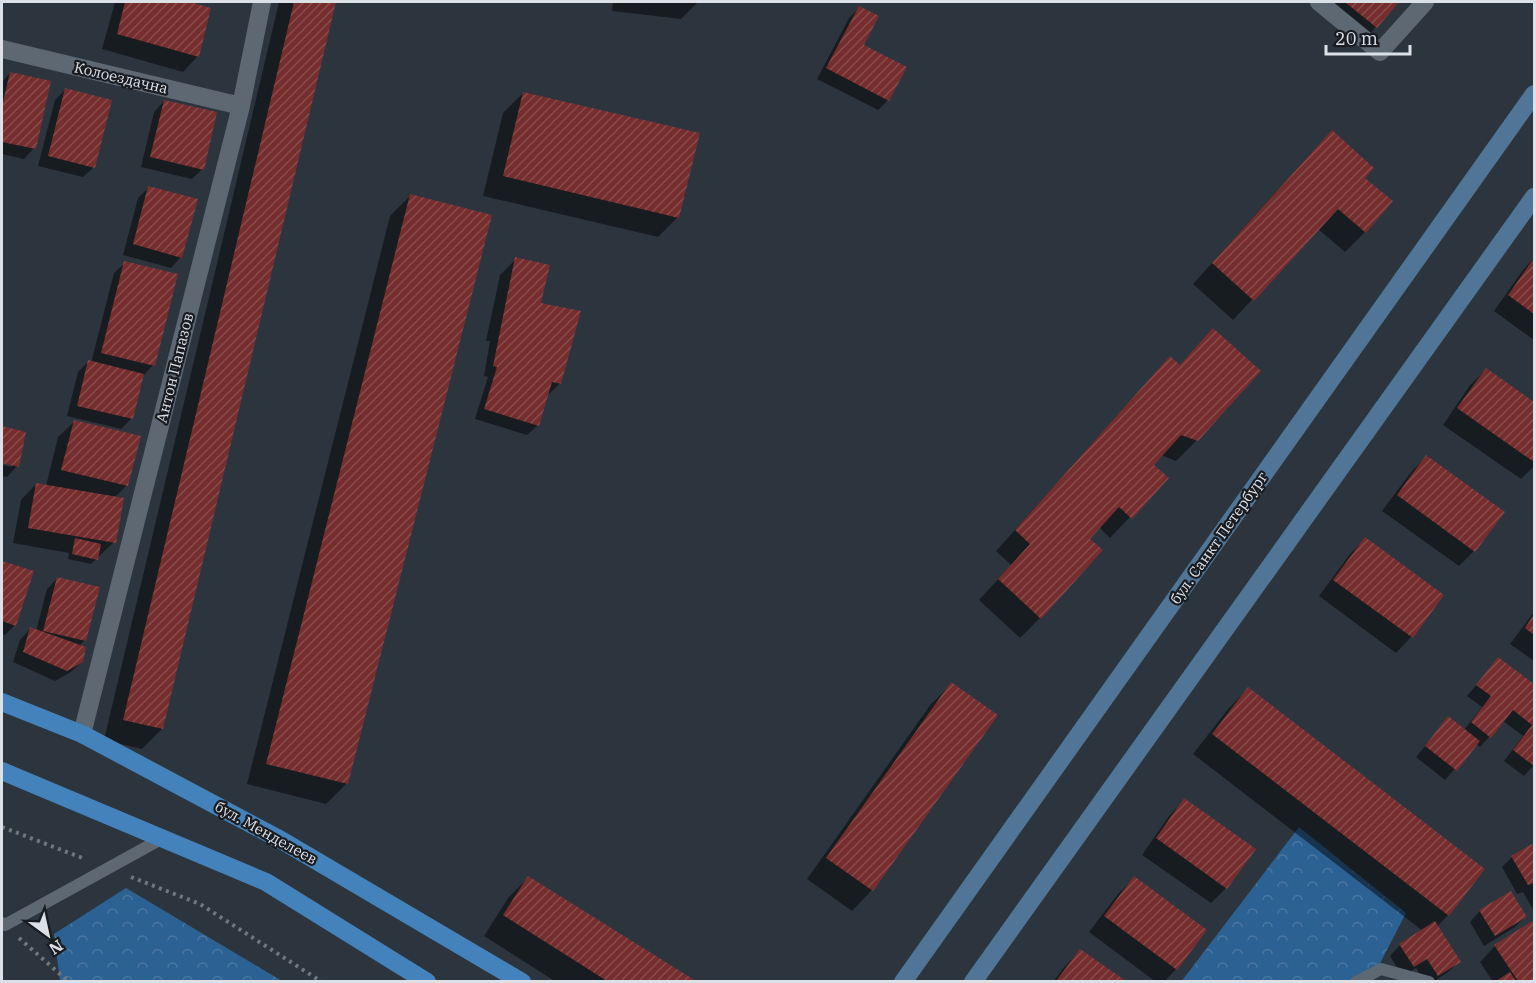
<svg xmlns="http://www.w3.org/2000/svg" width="1536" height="983" font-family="'IBM Plex Serif',serif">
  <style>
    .park { fill: url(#park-crowns) }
    .shadow { fill: #0007 }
    .building { fill: url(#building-hatch) }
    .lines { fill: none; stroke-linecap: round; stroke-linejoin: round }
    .path { stroke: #6f777e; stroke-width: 4; stroke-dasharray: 3 4.5; stroke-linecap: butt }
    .service { stroke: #5e6873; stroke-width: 12 }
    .minor { stroke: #5e6873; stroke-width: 18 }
    .secondary { stroke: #517597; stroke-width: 18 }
    .primary { stroke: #4482bb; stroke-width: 18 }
    .labels { text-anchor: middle; stroke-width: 4.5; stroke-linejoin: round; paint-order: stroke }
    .street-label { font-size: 15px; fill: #dce1e7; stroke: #181c20 }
  </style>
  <defs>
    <pattern id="park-crowns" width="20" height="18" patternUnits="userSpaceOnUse" patternTransform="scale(1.5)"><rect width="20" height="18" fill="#2c6193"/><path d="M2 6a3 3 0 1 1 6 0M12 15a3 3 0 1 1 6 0" fill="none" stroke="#4a77a2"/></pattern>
    <pattern id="building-hatch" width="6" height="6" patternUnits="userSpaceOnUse" patternTransform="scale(1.5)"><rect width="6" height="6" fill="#752d2e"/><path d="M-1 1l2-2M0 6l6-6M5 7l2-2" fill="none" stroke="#884b4c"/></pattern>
  </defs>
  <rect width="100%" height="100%" fill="#2c353e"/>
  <path class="park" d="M 1299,827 L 1406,913 L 1374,975 L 1364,981 L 1181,982 Z
    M 126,888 L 282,981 L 60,981 L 54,934 Z"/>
  <path class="shadow" d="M 115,2 L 185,2 L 210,9 L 198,56 L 183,72 L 102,49 Z
    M 279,2 L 335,2 L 162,729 L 142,749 L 104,740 Z
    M 613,2 L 698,2 L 681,19 L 612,11 Z
    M 1323,2 L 1397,2 L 1366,38 Z
    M 859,8 L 862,46 L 888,100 L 878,110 L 817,79 L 849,18 Z
    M 10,73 L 34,148 L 24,159 L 2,154 L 2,82 Z
    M 65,90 L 94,167 L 83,177 L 38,166 L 55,100 Z
    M 523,93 L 678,217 L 658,237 L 483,196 L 503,113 Z
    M 164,101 L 202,169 L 192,179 L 141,167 L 154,112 Z
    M 1312,152 L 1363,178 L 1365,232 L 1345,252 L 1318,229 L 1233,320 L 1193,284 Z
    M 149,187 L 181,257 L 171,268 L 123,255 L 138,198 Z
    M 410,196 L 346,784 L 326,804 L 247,784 L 390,216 Z
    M 1534,258 L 1534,340 L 1494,311 L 1523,270 Z
    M 516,259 L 539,304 L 560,383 L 549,394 L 547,393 L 538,425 L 527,435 L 475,419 L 488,377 L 484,376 L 490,341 L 486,341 L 500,275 Z
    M 125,263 L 153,365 L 143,376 L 132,418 L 121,429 L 67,416 L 78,372 L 88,362 L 91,363 L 114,273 Z
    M 1179,367 L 1197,440 L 1176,461 L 1161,455 L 1152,465 L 1167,478 L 1110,538 L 1099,527 L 1088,539 L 1040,618 L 1020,638 L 979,600 L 1011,565 L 996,551 L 1150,379 Z
    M 1486,370 L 1534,404 L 1534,466 L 1521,479 L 1443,425 L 1470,385 Z
    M 74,422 L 127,485 L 114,498 L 114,542 L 91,564 L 68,559 L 69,553 L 13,543 L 21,500 L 36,484 L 46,486 L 58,437 Z
    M 2,428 L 25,433 L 17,466 L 7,477 L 2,476 L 2,465 L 12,467 L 12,464 L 2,462 Z
    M 1426,457 L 1474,551 L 1459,566 L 1382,511 L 1411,472 Z
    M 1365,539 L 1442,595 L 1411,637 L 1396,653 L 1319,596 L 1350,554 Z
    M 2,563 L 32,572 L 15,625 L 5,635 L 2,634 Z
    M 57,579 L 85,640 L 79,646 L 82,662 L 71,672 L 55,681 L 13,662 L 20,640 L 30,629 L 36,631 L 47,589 Z
    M 1534,612 L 1534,661 L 1510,644 Z
    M 1498,659 L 1534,686 L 1534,765 L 1524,776 L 1504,761 L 1523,736 L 1503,721 L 1480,747 L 1476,744 L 1445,780 L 1416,757 L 1449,718 L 1464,730 L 1482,707 L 1467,696 Z
    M 952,684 L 996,716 L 872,890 L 852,911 L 807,879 L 931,704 Z
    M 1248,689 L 1448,915 L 1437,927 L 1459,962 L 1448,972 L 1433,982 L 1425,982 L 1416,968 L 1403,977 L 1390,956 L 1400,945 L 1423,931 L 1193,754 L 1228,709 Z
    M 1184,800 L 1226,888 L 1211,903 L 1142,855 L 1169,816 Z
    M 1532,846 L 1534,851 L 1534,911 L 1523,892 L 1517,894 L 1502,867 L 1512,857 Z
    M 528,878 L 693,982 L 556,982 L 484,936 L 508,898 Z
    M 1134,878 L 1205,930 L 1176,969 L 1164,982 L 1156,982 L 1089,932 L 1118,894 Z
    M 1480,911 L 1525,917 L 1515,927 L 1484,946 L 1470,922 Z
    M 1534,921 L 1534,982 L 1493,982 L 1480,962 L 1495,946 Z
    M 1080,951 L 1123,982 L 1053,982 L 1065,966 Z"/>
  <path class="building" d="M 125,2 L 190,2 L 211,8 L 199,57 L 117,34 Z
    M 294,2 L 336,2 L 163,729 L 123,720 Z
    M 1345,2 L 1399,2 L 1377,28 Z
    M 859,6 L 879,16 L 864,45 L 907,67 L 889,101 L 826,68 Z
    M 10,72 L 51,81 L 36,149 L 2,142 L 2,106 Z
    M 65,88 L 112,100 L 95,168 L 48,156 Z
    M 523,92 L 700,133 L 679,218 L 503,176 Z
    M 164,100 L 217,112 L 204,170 L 150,157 Z
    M 1332,130 L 1374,168 L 1365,178 L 1393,201 L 1366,233 L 1338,209 L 1254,301 L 1212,263 Z
    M 148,186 L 198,199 L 182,258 L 133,244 Z
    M 410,194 L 492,215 L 348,784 L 266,764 Z
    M 515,257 L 550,265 L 541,303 L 581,311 L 561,384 L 552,382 L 539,426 L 484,409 L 497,367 L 493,366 Z
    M 1534,258 L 1534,314 L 1508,295 Z
    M 124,261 L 178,274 L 155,366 L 101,353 Z
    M 1213,328 L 1261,371 L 1198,441 L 1181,435 L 1154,465 L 1169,478 L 1132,519 L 1119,507 L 1090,539 L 1103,550 L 1041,619 L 998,579 L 1030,544 L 1015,530 L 1170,356 L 1180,365 Z
    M 88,360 L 144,374 L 133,419 L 77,406 Z
    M 1486,368 L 1534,402 L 1534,462 L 1457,408 Z
    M 74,420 L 141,436 L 128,486 L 61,470 Z
    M 2,426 L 26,432 L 19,467 L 2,463 Z
    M 1426,455 L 1505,512 L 1475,552 L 1397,495 Z
    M 36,483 L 124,498 L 116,543 L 28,528 Z
    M 1365,537 L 1444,595 L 1413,638 L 1333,580 Z
    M 75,538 L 101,544 L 98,560 L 72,554 Z
    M 2,561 L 34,571 L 16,626 L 2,621 Z
    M 57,577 L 100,587 L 86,641 L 43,631 Z
    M 1534,614 L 1534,635 L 1525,628 Z
    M 30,627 L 86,647 L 83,662 L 67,671 L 23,652 Z
    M 1498,657 L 1534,684 L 1534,766 L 1513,750 L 1532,725 L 1513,710 L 1491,738 L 1471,722 L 1491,696 L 1476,685 Z
    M 951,682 L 998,715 L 873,891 L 826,858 Z
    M 1248,687 L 1485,869 L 1449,916 L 1212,734 Z
    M 1448,716 L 1480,741 L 1457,771 L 1425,746 Z
    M 1184,798 L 1256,849 L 1227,889 L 1156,838 Z
    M 1532,844 L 1534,848 L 1534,883 L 1528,885 L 1511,856 Z
    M 528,876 L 696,981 L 607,981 L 503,915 Z
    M 1134,876 L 1207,930 L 1177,970 L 1104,916 Z
    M 1511,891 L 1527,917 L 1495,936 L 1479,910 Z
    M 1534,920 L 1534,981 L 1518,981 L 1494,945 Z
    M 1435,921 L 1461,962 L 1438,976 L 1427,959 L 1414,967 L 1399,944 Z
    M 1080,949 L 1126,981 L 1056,981 Z
    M 1510,972 L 1516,981 L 1496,981 Z"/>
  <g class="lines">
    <path class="path" d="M 2,827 L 85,859
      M 131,877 L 200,904 L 322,982
      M 19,938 L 69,982"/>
    <path class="service" d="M 2,923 L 5,925 L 163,838
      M 1356,982 L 1381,969 L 1429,982"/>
    <path class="minor" d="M 1319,2 L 1380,52 L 1425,2
      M 2,49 L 241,106
      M 82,734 L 241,106 L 262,2"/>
    <path class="secondary" d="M 903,982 L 1534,94
      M 973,982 L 1534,197"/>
    <path class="primary" d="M 2,702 L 82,734 L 281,840 L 522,982
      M 2,771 L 266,882 L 427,982"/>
  </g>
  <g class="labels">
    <g class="street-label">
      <text transform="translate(121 78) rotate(13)" y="5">Колоездачна</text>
      <text transform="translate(175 368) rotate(-76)" y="5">Антон Папазов</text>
      <text transform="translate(1219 538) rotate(-55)" y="5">бул. Санкт Петербург</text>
      <text transform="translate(266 833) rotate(29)" y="5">бул. Менделеев</text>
    </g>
  </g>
  <rect width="1536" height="983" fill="none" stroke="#dce1e7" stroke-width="6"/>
  <g transform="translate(48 935) rotate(147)" stroke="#181c20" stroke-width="4.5" paint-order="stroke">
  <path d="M0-4.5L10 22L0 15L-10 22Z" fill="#dce1e7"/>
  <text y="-9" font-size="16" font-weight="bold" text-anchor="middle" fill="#dce1e7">N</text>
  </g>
  <path d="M1326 45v9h84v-9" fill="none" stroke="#dce1e7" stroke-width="3"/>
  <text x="1335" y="45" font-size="18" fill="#dce1e7" stroke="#181c20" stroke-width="4.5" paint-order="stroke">20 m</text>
</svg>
